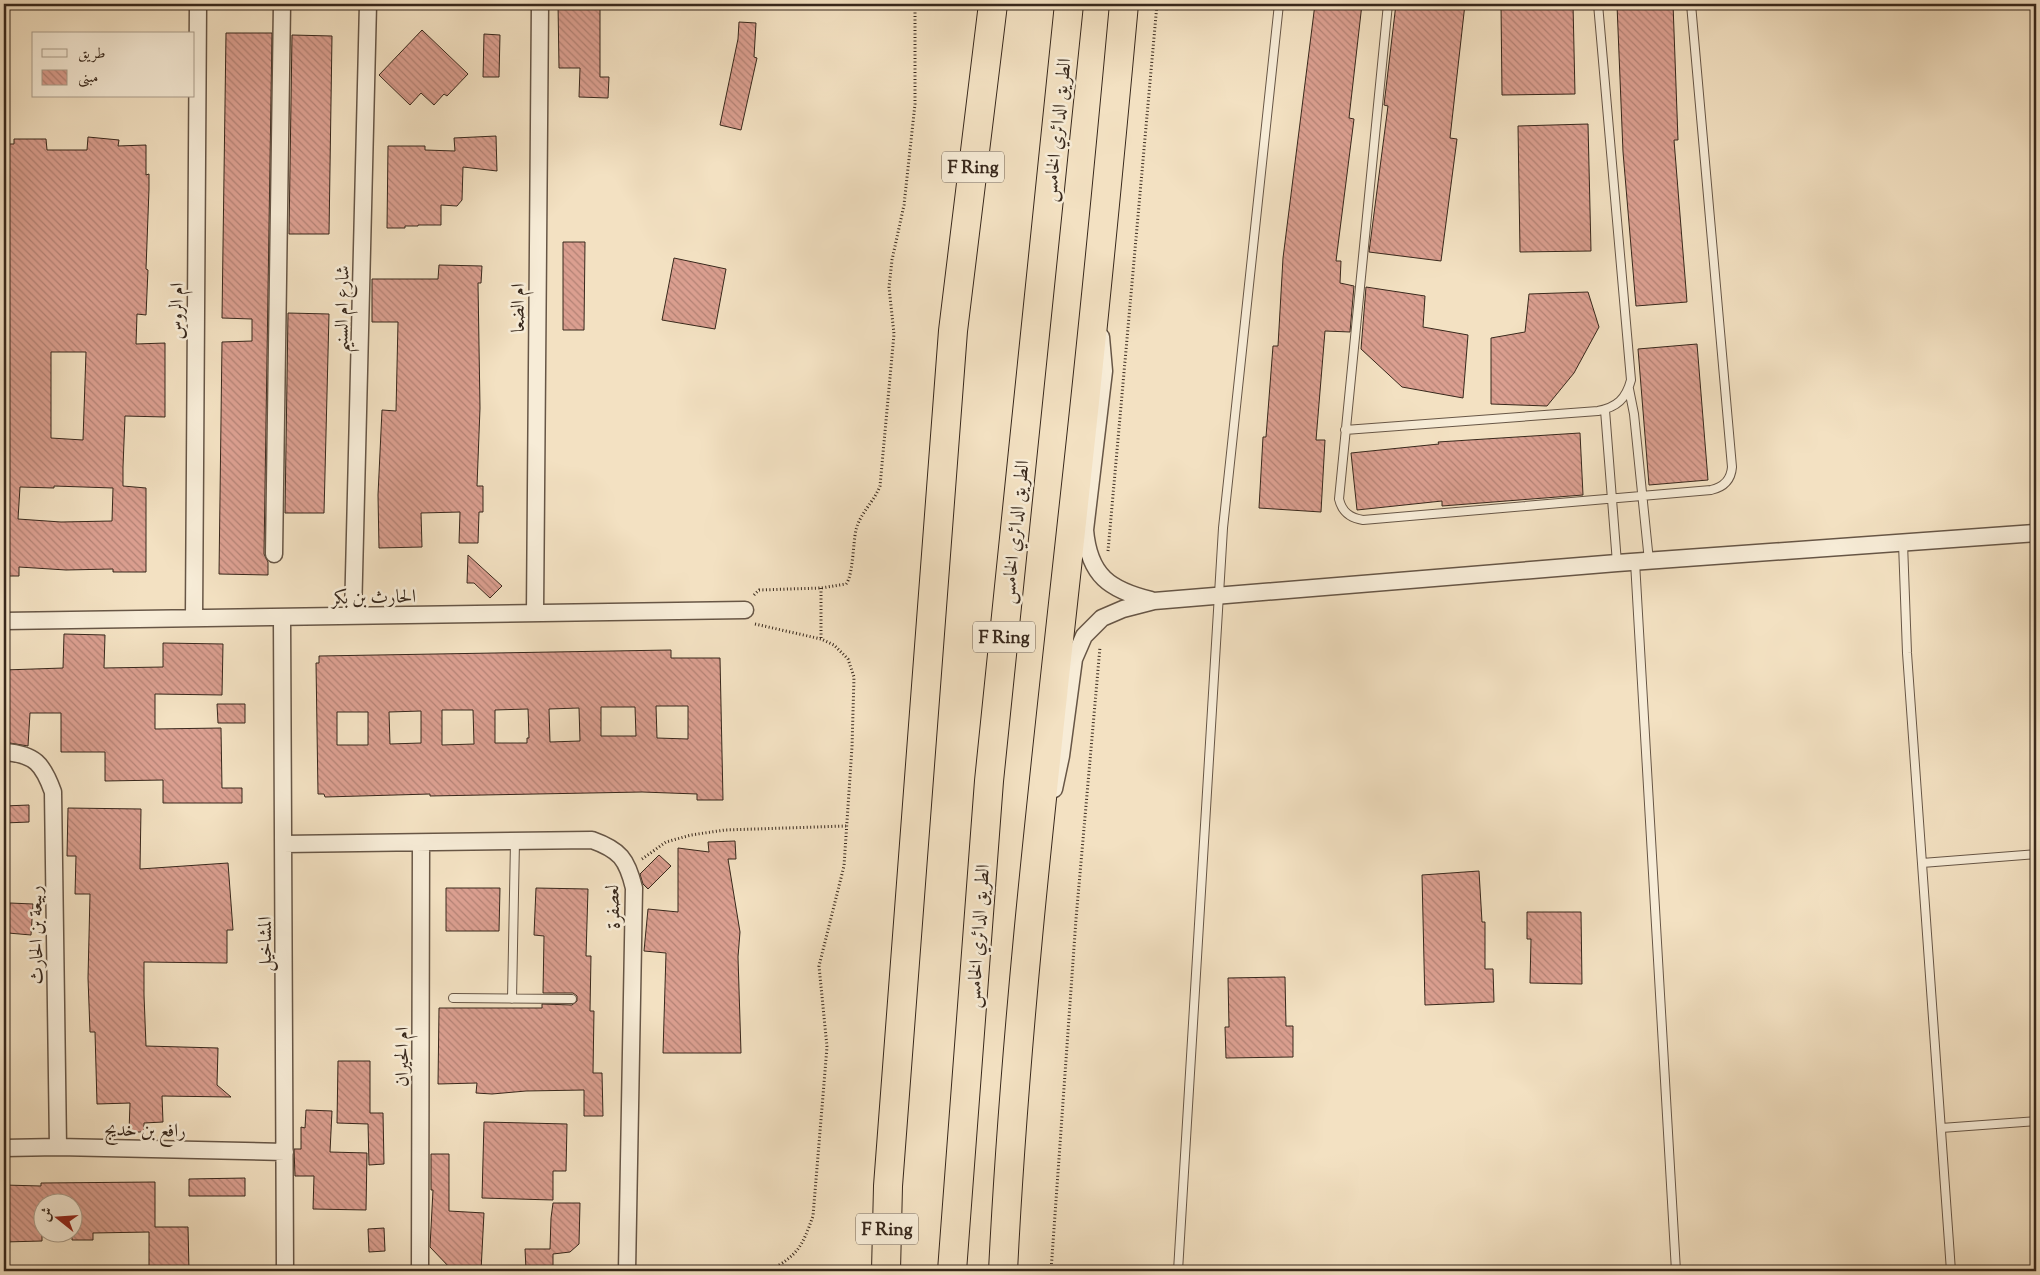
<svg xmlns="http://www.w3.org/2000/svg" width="2040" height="1275" font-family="'Sorts Mill Goudy',Amiri,serif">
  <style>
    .building { fill: url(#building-back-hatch); stroke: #38281c; fill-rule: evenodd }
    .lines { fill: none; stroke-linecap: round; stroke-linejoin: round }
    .lane-casing { stroke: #675646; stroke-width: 10 }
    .street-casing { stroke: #675646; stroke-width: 19 }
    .highway-casing { stroke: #38281c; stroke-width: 30 }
    .path { stroke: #38281c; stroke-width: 3; stroke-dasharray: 1 2.5; stroke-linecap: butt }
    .lane { stroke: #f7ecd7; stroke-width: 8 }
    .street { stroke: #f7ecd7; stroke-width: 16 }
    .highway { stroke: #f3e1c2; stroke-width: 28 }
    .labels { text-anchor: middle; stroke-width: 5; stroke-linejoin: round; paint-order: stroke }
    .shield { fill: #f7ecd7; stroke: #716354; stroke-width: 1 }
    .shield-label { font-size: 18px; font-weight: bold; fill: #38281c }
    .street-label { font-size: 19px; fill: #38281c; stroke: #f7ecd7 }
  </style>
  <defs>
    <pattern id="building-back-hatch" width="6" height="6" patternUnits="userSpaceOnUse" patternTransform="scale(1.25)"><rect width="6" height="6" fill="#db9f90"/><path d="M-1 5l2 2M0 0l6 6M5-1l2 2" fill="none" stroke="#b38275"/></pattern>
  </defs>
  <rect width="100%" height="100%" fill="#f3e1c2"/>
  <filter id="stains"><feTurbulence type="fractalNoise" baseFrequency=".004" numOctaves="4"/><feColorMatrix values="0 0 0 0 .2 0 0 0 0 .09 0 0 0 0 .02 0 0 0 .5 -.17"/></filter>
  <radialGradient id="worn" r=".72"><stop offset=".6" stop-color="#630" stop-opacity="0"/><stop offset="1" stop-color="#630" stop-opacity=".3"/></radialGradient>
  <path class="building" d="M 558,4 L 600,4 L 600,77 L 609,77 L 608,98 L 579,97 L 580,68 L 559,68 Z
    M 1315,4 L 1362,4 L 1349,118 L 1354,119 L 1336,261 L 1341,261 L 1340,283 L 1354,286 L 1350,332 L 1325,331 L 1316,440 L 1325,440 L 1321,512 L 1259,508 L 1263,437 L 1266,437 L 1273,346 L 1278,346 L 1283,258 Z
    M 1396,4 L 1465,4 L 1450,138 L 1457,139 L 1441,261 L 1369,252 L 1388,106 L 1384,105 Z
    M 1501,4 L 1573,4 L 1575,94 L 1502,95 Z
    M 1673,4 L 1678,140 L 1674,140 L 1687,302 L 1636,306 L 1623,152 L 1617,5 Z
    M 739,22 L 756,23 L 754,57 L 757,58 L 741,130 L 720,125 L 738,39 Z
    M 422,30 L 468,74 L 447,96 L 444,94 L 434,105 L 421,93 L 410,105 L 379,75 Z
    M 226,33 L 272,33 L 264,554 L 268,562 L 268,575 L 219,574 L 222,342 L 252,341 L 252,319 L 222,318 Z
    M 484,34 L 500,35 L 499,77 L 483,77 Z
    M 292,35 L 332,36 L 329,234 L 289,234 Z
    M 1588,124 L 1591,251 L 1520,252 L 1518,126 Z
    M 496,136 L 497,171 L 463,167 L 462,200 L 457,206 L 441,205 L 441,225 L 418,225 L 418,226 L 405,226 L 405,228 L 387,228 L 388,146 L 425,146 L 425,150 L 455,151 L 454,138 Z
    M 88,137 L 119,140 L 118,146 L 146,145 L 146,175 L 149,174 L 149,189 L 146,269 L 148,270 L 146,315 L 137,314 L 136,344 L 165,343 L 165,417 L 125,416 L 123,467 L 123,486 L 146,488 L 146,572 L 113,572 L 113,569 L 66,570 L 19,567 L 19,576 L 4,576 L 4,322 L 6,296 L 7,144 L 14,144 L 14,139 L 46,139 L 47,150 L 87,150 ZM 51,352 L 86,352 L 83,440 L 51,438 ZM 54,486 L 113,488 L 112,521 L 61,522 L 18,519 L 20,487 L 54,488 Z
    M 563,242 L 585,242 L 584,330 L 563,330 Z
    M 674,258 L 726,269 L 715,329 L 662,320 Z
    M 439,265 L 482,266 L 481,283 L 478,283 L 480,408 L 477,486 L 483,486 L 483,512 L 479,512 L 478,543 L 459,543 L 460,512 L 421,513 L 422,547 L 379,548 L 378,495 L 382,410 L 396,411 L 398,322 L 372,322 L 372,279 L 438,279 Z
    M 1366,287 L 1425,296 L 1423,327 L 1468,335 L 1463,398 L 1402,387 L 1361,349 Z
    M 1588,292 L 1599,327 L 1574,373 L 1547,406 L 1491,404 L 1491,338 L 1525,332 L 1529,294 Z
    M 288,313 L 329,314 L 324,513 L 285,513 Z
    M 1697,344 L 1708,480 L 1649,485 L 1638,349 Z
    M 1580,433 L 1583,495 L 1442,506 L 1442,501 L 1357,510 L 1351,453 L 1439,444 L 1438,442 Z
    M 468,555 L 502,586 L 490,598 L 474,583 L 467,583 Z
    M 64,634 L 105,635 L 104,668 L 163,667 L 163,643 L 223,644 L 222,695 L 155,694 L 155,729 L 221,728 L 222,788 L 242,788 L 242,803 L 163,803 L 163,780 L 105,781 L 105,752 L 61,752 L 61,713 L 30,713 L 28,746 L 4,742 L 4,670 L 63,668 Z
    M 671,650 L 671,658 L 720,658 L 723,800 L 697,800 L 697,794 L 642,792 L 430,796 L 430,794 L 325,797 L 324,794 L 318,794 L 316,663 L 319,663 L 319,656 ZM 656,706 L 688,706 L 688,739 L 657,738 ZM 601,707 L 635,707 L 636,736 L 601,736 ZM 579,708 L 580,741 L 550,742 L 549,709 ZM 528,709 L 529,738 L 527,738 L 527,743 L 495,743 L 495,710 ZM 442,710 L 473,710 L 474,744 L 442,745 ZM 421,711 L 421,743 L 390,744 L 389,712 ZM 337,712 L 368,712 L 368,745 L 337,745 Z
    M 217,704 L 245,704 L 245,723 L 218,723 Z
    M 29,805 L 29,822 L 4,823 L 4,806 Z
    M 68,808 L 141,809 L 140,869 L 228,863 L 233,930 L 227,930 L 227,963 L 144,962 L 144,995 L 146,1046 L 218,1048 L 217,1085 L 231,1097 L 162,1096 L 163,1122 L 144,1123 L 144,1132 L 129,1132 L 130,1103 L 97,1104 L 95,1032 L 90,1032 L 88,978 L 90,894 L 75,894 L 76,856 L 67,856 Z
    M 735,841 L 736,859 L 728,859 L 740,932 L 738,957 L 741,1053 L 663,1053 L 666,953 L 644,951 L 648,909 L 678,912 L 678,848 L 709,852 L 708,842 Z
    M 659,855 L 671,866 L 648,889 L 643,884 L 640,874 Z
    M 1479,871 L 1482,922 L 1485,922 L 1485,969 L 1493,969 L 1494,1002 L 1425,1005 L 1422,875 Z
    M 446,888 L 500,888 L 499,931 L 446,931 Z
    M 536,888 L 588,889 L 586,956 L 591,956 L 590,1011 L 594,1011 L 593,1073 L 602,1073 L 603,1116 L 584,1116 L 584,1090 L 526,1091 L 492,1094 L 476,1093 L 477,1083 L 438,1084 L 439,1008 L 542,1008 L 542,1004 L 572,1005 L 577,1001 L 577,996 L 573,993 L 543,993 L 544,936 L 534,935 Z
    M 10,903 L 33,904 L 31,935 L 8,933 Z
    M 1527,912 L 1581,912 L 1582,984 L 1530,983 L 1531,939 L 1527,939 Z
    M 1285,977 L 1286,1026 L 1293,1026 L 1293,1057 L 1226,1058 L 1225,1027 L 1229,1027 L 1228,978 Z
    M 338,1061 L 370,1061 L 370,1113 L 383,1113 L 384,1164 L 369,1165 L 368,1124 L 337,1123 Z
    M 306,1110 L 332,1111 L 330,1152 L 367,1153 L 366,1210 L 313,1209 L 314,1176 L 295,1176 L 294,1149 L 301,1149 L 301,1127 L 305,1128 Z
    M 484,1122 L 567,1124 L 566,1171 L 553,1171 L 553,1200 L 482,1198 Z
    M 431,1154 L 449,1154 L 449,1211 L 484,1213 L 481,1271 L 451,1269 L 430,1247 L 433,1190 L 431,1190 Z
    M 245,1178 L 245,1196 L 189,1196 L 189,1179 Z
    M 155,1182 L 155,1227 L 188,1227 L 189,1271 L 149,1268 L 149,1232 L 93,1233 L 93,1240 L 72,1240 L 72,1202 L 42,1202 L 42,1241 L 4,1242 L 4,1185 L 41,1186 L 41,1183 Z
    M 553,1203 L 580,1203 L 579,1244 L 570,1252 L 553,1254 L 553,1269 L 526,1269 L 525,1249 L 550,1249 L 551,1218 Z
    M 384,1228 L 385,1251 L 369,1252 L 368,1229 Z"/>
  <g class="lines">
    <g class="lane-casing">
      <path id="lane" d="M 1388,4 L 1339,499 C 1342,512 1350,518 1363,520 L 1711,490 C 1724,487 1731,480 1732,467 L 1691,4
        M 1629,389 L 1634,414 L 1649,561
        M 1605,410 L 1617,563
        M 1345,430 L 1598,411 C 1617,407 1626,399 1631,380 L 1598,4
        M 1903,543 L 1907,653 L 1951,1271
        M 1635,562 L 1676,1271
        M 1922,863 L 2036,854
        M 453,998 L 572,999
        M 512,999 L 515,841
        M 1941,1128 L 2036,1121
        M 1178,1271 L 1223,528 L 1279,4"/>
    </g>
    <g class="street-casing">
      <path id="street" d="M 1101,337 L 1104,371 L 1085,530 C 1089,576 1110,590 1151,600
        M 274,554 L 282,4
        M 535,613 L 540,4
        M 353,616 L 368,4
        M 282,617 L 285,1271
        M 194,618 L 198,4
        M 4,621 L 745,610
        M 4,752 C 35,754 43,764 53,792 L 58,1147
        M 1054,789 L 1061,756 L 1074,659 L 1084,636 L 1102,618 L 1123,609 L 1154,601 L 1617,563 L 2036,533
        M 283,844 L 592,840 C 620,850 627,859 634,888 L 627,1271
        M 4,1148 L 58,1147 L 285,1152
        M 420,1271 L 421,843"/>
    </g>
    <g class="highway-casing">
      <path id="highway" d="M 886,1271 L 888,1186 L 953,331 L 993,4
        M 952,1271 L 989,781 L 1069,4
        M 1003,1271 C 1016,1011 1047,752 1075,494 C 1093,331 1109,167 1124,4"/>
    </g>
    <path class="path" d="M 1108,551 L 1157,4
      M 821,588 L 821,639
      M 754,595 L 759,590 L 821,588 L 846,584 C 853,576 853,543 856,530 C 860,513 874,502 880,486 L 894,334 L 889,287 L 892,260 L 904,205 L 915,104 L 915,4
      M 755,624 L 821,639 L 834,645 L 848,659 L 854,677 L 852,747 L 844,866 L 819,966 L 827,1047 L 813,1216 C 802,1247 798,1255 769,1271
      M 642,859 L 666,842 L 691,835 L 725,830 L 846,826
      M 1051,1271 L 1076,919 L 1100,647"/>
    <use href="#lane" class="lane"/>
    <use href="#street" class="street"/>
    <use href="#highway" class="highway"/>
  </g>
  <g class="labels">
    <g class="shield">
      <rect x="942" y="151.5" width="62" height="31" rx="4"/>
      <rect x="973" y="621.5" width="62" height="31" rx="4"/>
      <rect x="856" y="1213.5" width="62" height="31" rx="4"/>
    </g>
    <g class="shield-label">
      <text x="973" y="173">F Ring</text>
      <text x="1004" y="643">F Ring</text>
      <text x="887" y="1235">F Ring</text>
    </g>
    <g class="street-label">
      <text transform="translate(1056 130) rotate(-84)" y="7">الطريق الدائري الخامس</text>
      <text transform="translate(517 308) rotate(-90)" y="7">ام الضعا</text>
      <text transform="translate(341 309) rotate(-89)" y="7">شارع ام السنيم</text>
      <text transform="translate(176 311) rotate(-90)" y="7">ام الروس</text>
      <text transform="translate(1014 532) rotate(-84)" y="7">الطريق الدائري الخامس</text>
      <text transform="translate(374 596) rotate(-1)" y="7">الحارث بن بكر</text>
      <text transform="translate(612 907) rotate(-92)" y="7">لعصفرة</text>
      <text transform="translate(35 935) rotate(-91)" y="7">ربيعة بن الحارث</text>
      <text transform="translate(977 936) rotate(-86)" y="7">الطريق الدائري الخامس</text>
      <text transform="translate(264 944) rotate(-90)" y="7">المشاخيل</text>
      <text transform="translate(401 1057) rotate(-90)" y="7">ام الحيران</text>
      <text transform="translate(145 1129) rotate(1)" y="7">رافع بن خديج</text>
    </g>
  </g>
  <rect width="2040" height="1275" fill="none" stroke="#f3e1c2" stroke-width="20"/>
  <rect x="5" y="5" width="2030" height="1265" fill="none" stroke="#38281c" stroke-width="2.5"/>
  <rect x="10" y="10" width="2020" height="1255" fill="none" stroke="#38281c"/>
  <rect x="32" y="32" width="162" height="65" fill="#f7ecd7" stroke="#ab9e8c"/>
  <rect x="42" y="49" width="25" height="8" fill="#f7ecd7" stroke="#ab9e8c"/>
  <text x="78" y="58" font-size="15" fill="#38281c">طريق</text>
  <rect x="42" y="70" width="25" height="15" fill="url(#building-back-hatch)" stroke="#ab9e8c"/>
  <text x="78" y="82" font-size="15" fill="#38281c">مبنى</text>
  <g transform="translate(58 1218) rotate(287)"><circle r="24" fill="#f7ecd7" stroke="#ab9e8c"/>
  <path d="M0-4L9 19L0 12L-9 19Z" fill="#8f2418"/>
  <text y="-8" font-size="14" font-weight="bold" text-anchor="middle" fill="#38281c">ش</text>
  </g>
  <rect width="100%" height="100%" filter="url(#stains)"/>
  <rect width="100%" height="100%" fill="url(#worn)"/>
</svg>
